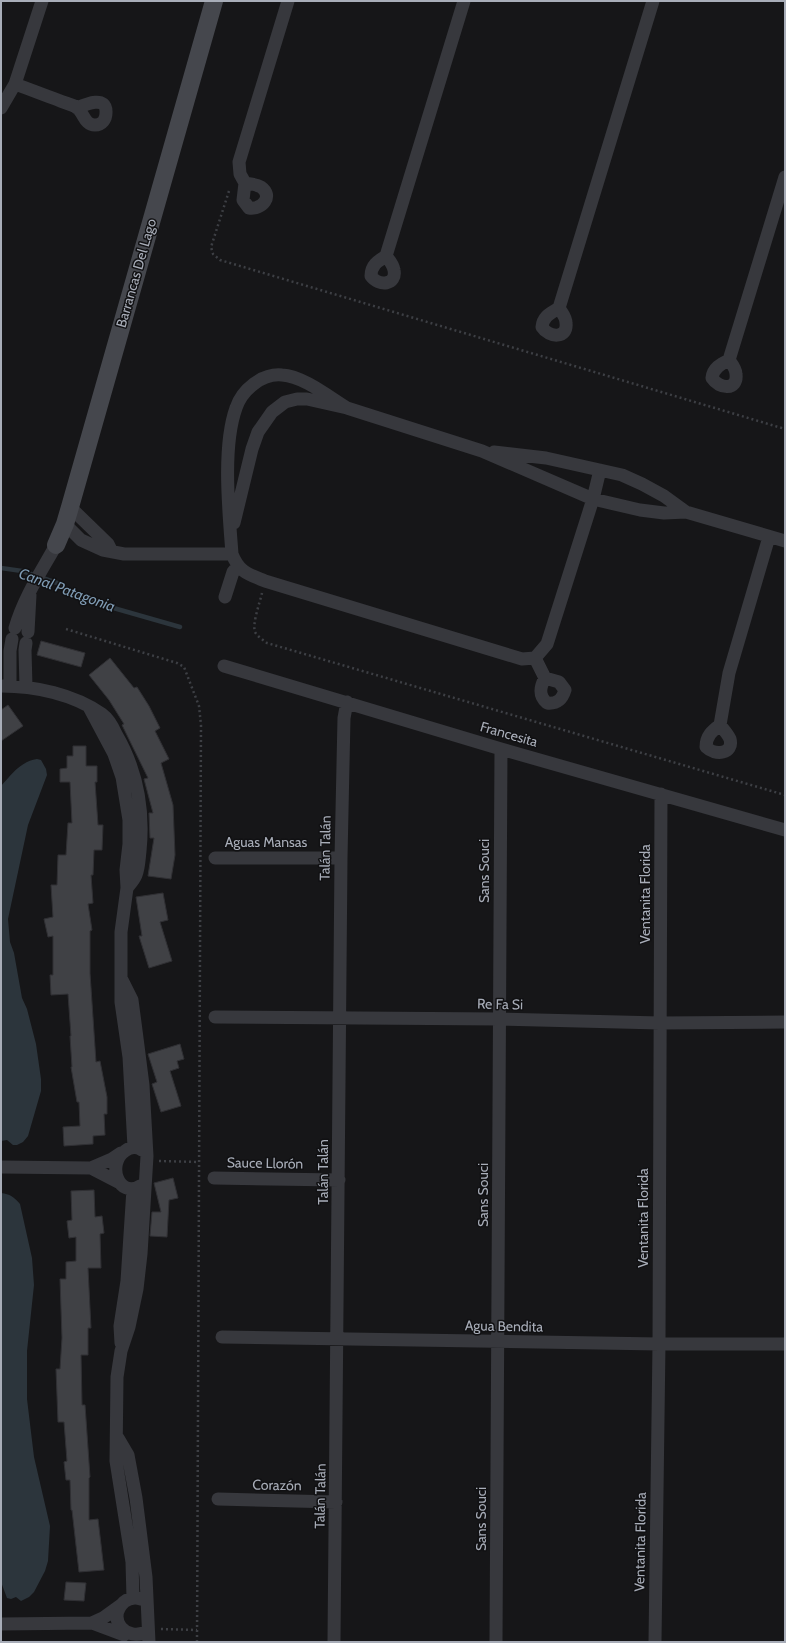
<svg xmlns="http://www.w3.org/2000/svg" width="786" height="1643" font-family="Cabin,sans-serif">
  <style>
    .water { fill: #2c353c }
    .lines { fill: none; stroke-linecap: round; stroke-linejoin: round }
    .stream { stroke: #2c353c; stroke-width: 4.5 }
    .building { fill: #404145; stroke: #303034 }
    .path { stroke: #3d3f44; stroke-width: 2.5; stroke-dasharray: 2 3; stroke-linecap: butt }
    .street { stroke: #37383d; stroke-width: 13 }
    .secondary { stroke: #45474d; stroke-width: 18 }
    .labels { text-anchor: middle; stroke-width: 3; stroke-linejoin: round; paint-order: stroke }
    .street-label { font-size: 14px; fill: #a8adb8; stroke: #111113 }
    .water-label { font-size: 15px; font-style: italic; fill: #7f9bb3; stroke: #111113 }
  </style>
  <rect width="100%" height="100%" fill="#161618"/>
  <path class="water" d="M 37,759 L 41,760 L 46,769 L 47,775 L 28,825 L 8,919 L 10,942 L 14,953 L 22,998 L 27,1009 L 36,1044 L 41,1079 L 41,1091 L 28,1136 L 23,1142 L 17,1145 L 13,1145 L 7,1140 L 1,1141 L 1,786 C 11,775 21,761 37,759 Z
    M 1,1193 C 10,1194 14,1197 20,1204 L 32,1258 L 34,1285 L 27,1351 L 27,1399 L 34,1457 L 50,1526 L 48,1561 L 45,1571 L 34,1592 L 29,1597 L 21,1601 L 16,1597 L 11,1599 L 7,1598 L 1,1582 Z"/>
  <g class="lines">
    <path class="stream" d="M 1,568 L 22,571 L 60,584 L 73,595 L 89,601 L 180,627"/>
  </g>
  <path class="building" d="M 41,641 L 85,653 L 81,667 L 37,655 Z
    M 110,658 L 134,688 L 137,687 L 149,706 L 160,728 L 155,731 L 169,759 L 161,763 L 173,805 L 175,855 L 171,879 L 148,876 L 154,838 L 150,838 L 149,813 L 153,813 L 144,779 L 148,778 L 122,725 L 124,724 L 109,700 L 89,675 Z
    M 8,705 L 23,726 L 1,741 L 1,710 Z
    M 73,746 L 86,746 L 86,766 L 97,766 L 97,782 L 95,782 L 98,825 L 103,825 L 102,850 L 94,850 L 93,875 L 91,875 L 93,903 L 88,904 L 92,930 L 90,931 L 90,973 L 96,1062 L 100,1061 L 107,1097 L 107,1114 L 104,1114 L 105,1135 L 93,1136 L 93,1144 L 64,1146 L 63,1127 L 80,1126 L 79,1102 L 77,1102 L 71,1067 L 72,1067 L 70,1036 L 71,1036 L 68,994 L 51,995 L 50,975 L 53,975 L 53,936 L 48,937 L 44,919 L 53,917 L 51,885 L 57,885 L 58,855 L 66,855 L 68,823 L 72,823 L 70,782 L 60,782 L 60,769 L 67,768 L 67,756 L 73,756 Z
    M 163,893 L 168,920 L 160,922 L 172,961 L 149,968 L 139,936 L 142,936 L 136,897 Z
    M 180,1044 L 184,1059 L 177,1061 L 179,1068 L 170,1071 L 181,1106 L 161,1112 L 152,1084 L 157,1082 L 148,1054 Z
    M 173,1178 L 178,1198 L 169,1200 L 167,1237 L 150,1236 L 152,1212 L 161,1212 L 154,1183 Z
    M 94,1190 L 95,1217 L 102,1216 L 104,1233 L 100,1234 L 101,1268 L 88,1268 L 91,1328 L 88,1328 L 88,1355 L 81,1355 L 82,1405 L 85,1405 L 90,1477 L 89,1478 L 89,1520 L 98,1519 L 104,1570 L 79,1572 L 72,1510 L 71,1510 L 70,1480 L 66,1480 L 64,1462 L 67,1461 L 64,1422 L 58,1422 L 56,1369 L 60,1369 L 62,1338 L 60,1279 L 66,1279 L 66,1262 L 76,1261 L 76,1237 L 69,1238 L 67,1221 L 72,1220 L 71,1191 Z
    M 66,1582 L 86,1583 L 84,1601 L 64,1600 Z"/>
  <g class="lines">
    <path class="path" d="M 229,191 L 211,247 L 213,254 L 220,260 L 785,429
      M 262,593 C 260,602 252,624 255,632 C 258,637 263,640 267,643 L 785,795
      M 66,629 L 177,663 L 184,667 L 199,706 L 201,725 L 197,1642
      M 159,1161 L 199,1162
      M 161,1629 L 197,1630"/>
    <path class="street" d="M 15,84 C 29,89 44,95 58,100 C 64,103 71,104 76,107 C 84,112 84,125 95,125 C 102,125 106,119 106,113 C 107,95 86,104 77,108
      M 1,108 L 15,84 L 42,1
      M 245,183 C 250,184 256,184 261,187 C 274,196 262,210 249,208 L 243,200 L 245,183 L 240,174 L 239,162 L 288,1
      M 386,256 C 389,260 393,264 394,270 C 397,285 379,287 371,276 C 371,265 378,261 386,256 L 464,1
      M 559,308 C 562,313 566,317 566,323 C 568,339 549,338 542,327 C 543,316 551,313 559,308 L 653,1
      M 729,360 C 732,364 736,369 736,374 C 738,391 719,389 712,378 C 713,368 721,364 729,360 L 785,177
      M 347,408 C 329,397 303,376 282,375 C 262,373 242,390 236,408 C 222,447 229,513 232,554 C 239,572 248,574 265,581 L 522,659 L 535,658 L 545,678
      M 494,452 L 546,458 L 622,475 L 642,484 L 664,496 L 686,512 L 785,541
      M 70,507 L 108,544 L 111,550
      M 234,523 L 252,449 L 258,432 L 272,412 L 285,402 L 297,399 L 307,399 L 347,408 L 482,451 L 593,499 L 640,510 L 664,513 L 686,512
      M 65,524 L 81,540 L 103,550 L 124,554 L 232,554
      M 225,597 L 233,572 L 238,566
      M 15,628 C 24,597 41,572 56,545
      M 28,632 L 30,595
      M 535,658 L 547,644 L 593,499 L 600,470
      M 224,666 L 501,749 L 785,830
      M 545,678 L 559,682 L 565,690 C 562,700 557,704 547,703 C 538,695 540,687 545,678 Z
      M 1,686 C 35,686 73,694 102,714 C 109,719 113,727 116,734 C 137,770 144,811 140,851 C 139,859 139,868 136,875 C 134,880 130,884 127,888
      M 10,686 L 10,651 L 12,639
      M 26,687 L 25,650 L 26,643
      M 89,707 L 114,754 L 122,777 L 129,820 L 129,844 L 126,870 L 127,888 L 121,932 L 121,1002 L 129,1057 L 134,1147
      M 720,725 C 723,729 728,734 730,739 C 734,754 715,756 706,747 C 706,736 712,731 720,725 L 729,673 L 769,537
      M 215,858 L 341,858
      M 122,980 L 132,1000 L 137,1038 L 143,1085 L 147,1156 L 141,1254 L 137,1289 L 129,1327 L 121,1351 L 117,1377 L 116,1461 L 132,1562 L 133,1598
      M 215,1017 L 500,1019 L 660,1023 L 785,1022
      M 1,1167 L 91,1168
      M 214,1178 L 339,1180
      M 120,1183 L 91,1168 L 112,1159 L 121,1153
      M 140,1186 C 119,1199 106,1164 125,1151 C 130,1147 136,1146 142,1150
      M 222,1337 L 659,1344 L 785,1344
      M 121,1343 L 120,1326 L 127,1281 L 133,1189
      M 118,1438 L 128,1455 L 136,1498 L 146,1577 L 149,1642
      M 218,1499 L 336,1502
      M 141,1599 C 135,1597 129,1598 124,1602 C 106,1619 126,1643 148,1631
      M 121,1605 L 103,1618 L 92,1623 L 124,1635
      M 1,1624 L 92,1623
      M 334,1642 L 341,858 L 344,718 L 347,702
      M 496,1642 L 501,749
      M 655,1642 L 659,1344 L 661,794"/>
    <path class="secondary" d="M 56,545 L 65,524 L 70,507 L 214,1"/>
  </g>
  <g class="labels">
    <g class="street-label">
      <text transform="translate(136 273) rotate(-74)" y="5">Barrancas Del Lago</text>
      <text transform="translate(509 734) rotate(16)" y="5">Francesita</text>
      <text x="266" y="847">Aguas Mansas</text>
      <text transform="translate(325 848) rotate(-89)" y="5">Talán Talán</text>
      <text transform="translate(484 871) rotate(-90)" y="5">Sans Souci</text>
      <text transform="translate(645 894) rotate(-90)" y="5">Ventanita Florida</text>
      <text transform="translate(500 1004) rotate(1)" y="5">Re Fa Si</text>
      <text transform="translate(265 1163) rotate(1)" y="5">Sauce Llorón</text>
      <text transform="translate(323 1172) rotate(-90)" y="5">Talán Talán</text>
      <text transform="translate(483 1195) rotate(-90)" y="5">Sans Souci</text>
      <text transform="translate(643 1218) rotate(-90)" y="5">Ventanita Florida</text>
      <text transform="translate(504 1326) rotate(1)" y="5">Agua Bendita</text>
      <text transform="translate(277 1485) rotate(1)" y="5">Corazón</text>
      <text transform="translate(320 1496) rotate(-89)" y="5">Talán Talán</text>
      <text transform="translate(481 1519) rotate(-90)" y="5">Sans Souci</text>
      <text transform="translate(640 1542) rotate(-89)" y="5">Ventanita Florida</text>
    </g>
    <g class="water-label">
      <text transform="translate(67 590) rotate(20)" y="5">Canal Patagonia</text>
    </g>
  </g>
  <rect width="786" height="1643" fill="none" stroke="#a8adb8" stroke-width="4"/>
</svg>
